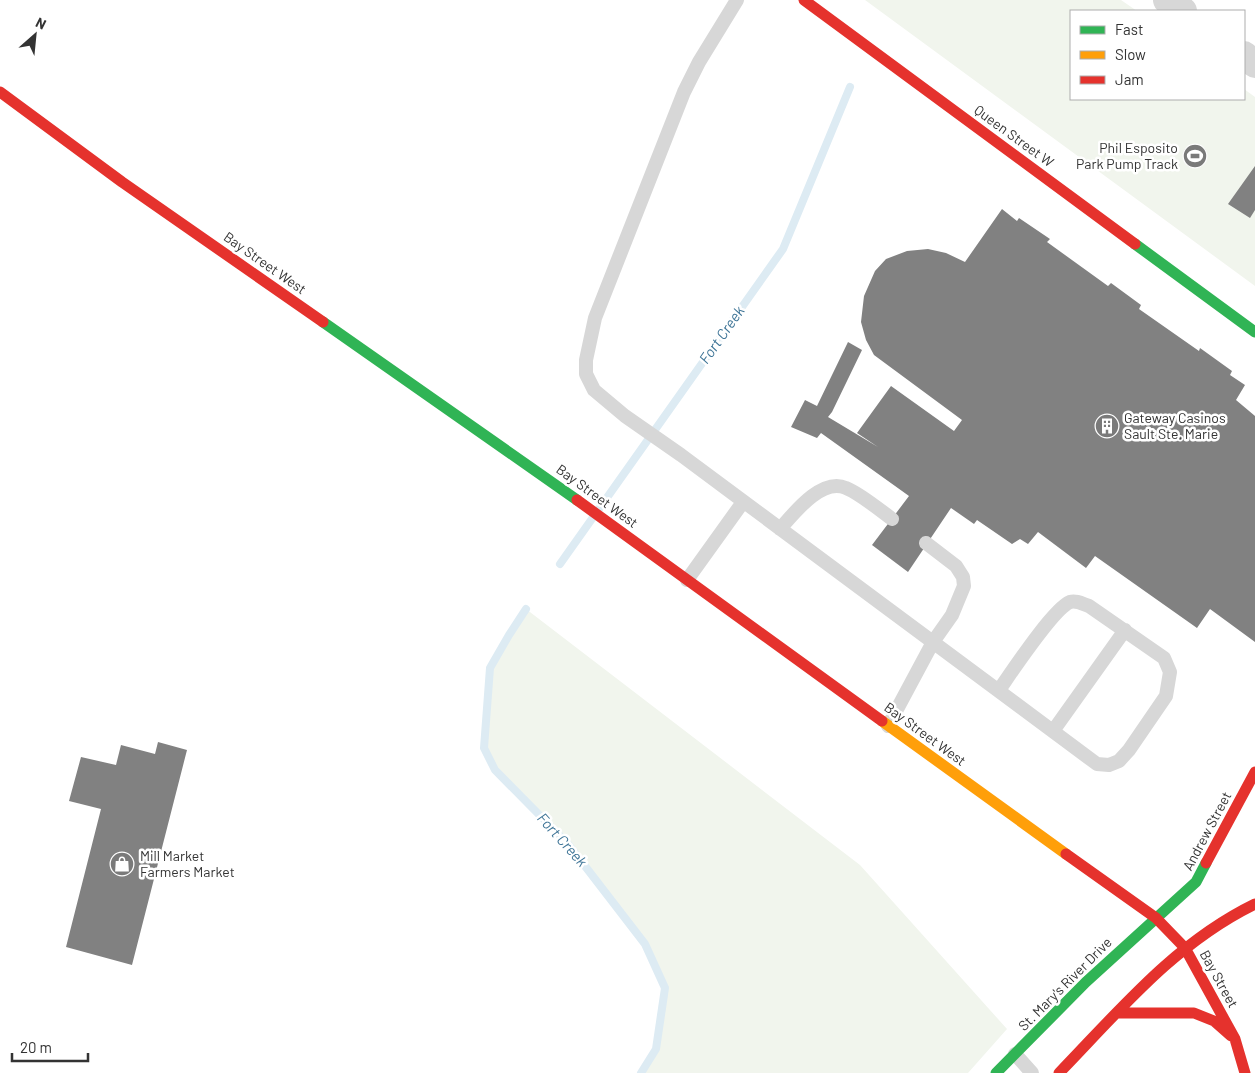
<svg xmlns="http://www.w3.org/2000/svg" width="1255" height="1073" font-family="Barlow,sans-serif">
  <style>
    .green { fill: #f1f5ed }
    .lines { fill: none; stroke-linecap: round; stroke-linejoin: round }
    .stream { stroke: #ddebf3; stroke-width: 8 }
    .building { fill: #818181 }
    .lane { stroke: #d7d7d7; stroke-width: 14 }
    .street { stroke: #d7d7d7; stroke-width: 28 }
    .fast { stroke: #30b455; stroke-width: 11 }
    .slow { stroke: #ff9f0a; stroke-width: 11 }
    .jam { stroke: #e5322d; stroke-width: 11 }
    .labels { text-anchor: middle; stroke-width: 5; stroke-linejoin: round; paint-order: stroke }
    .street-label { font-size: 14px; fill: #333; stroke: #fff }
    .poi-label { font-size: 14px; fill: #333; stroke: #fff; text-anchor: start }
    .water-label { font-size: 15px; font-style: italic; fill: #3f7597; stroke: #fff }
  </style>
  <rect width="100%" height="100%" fill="#fff"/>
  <path class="green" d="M 865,0 L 1121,0 L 1137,11 L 1071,11 L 1071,99 L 1244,99 L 1244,89 L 1255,97 L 1255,286 Z
    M 526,609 L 860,865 L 1007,1029 L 968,1073 L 641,1073 L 656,1049 L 665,988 L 636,932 L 568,844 L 495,770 L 484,748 L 490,668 L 509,635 Z"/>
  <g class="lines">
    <path class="stream" d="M 560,564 L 783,249 L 850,87
      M 526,609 L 509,635 L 490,668 L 484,748 L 495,770 L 568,844 L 645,944 L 665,988 L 656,1049 L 641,1073"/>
  </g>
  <path class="building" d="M 1255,166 L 1255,210 L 1250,218 L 1228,204 Z
    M 1002,209 L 1017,221 L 1019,218 L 1050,239 L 1047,242 L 1108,286 L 1111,283 L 1141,305 L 1139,309 L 1199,351 L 1200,348 L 1232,371 L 1230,375 L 1245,385 L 1236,400 L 1255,416 L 1255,642 L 1210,609 L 1197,628 L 1095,556 L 1086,568 L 1038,532 L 1028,544 L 1020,539 L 1012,544 L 977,520 L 974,524 L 951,508 L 908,572 L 872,545 L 909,496 L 821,433 L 817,438 L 791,427 L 805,400 L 817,406 L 848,342 L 862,350 L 832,412 L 828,417 L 878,447 L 857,433 L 891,386 L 954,431 L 962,420 L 874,355 L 866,340 L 861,322 L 864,296 L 875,271 L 886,259 L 907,251 L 928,249 L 946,253 L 965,262 Z
    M 158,742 L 187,750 L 132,965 L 66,947 L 101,809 L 69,801 L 81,757 L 116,765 L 121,745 L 155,754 Z"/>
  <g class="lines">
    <path class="lane" d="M 737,0 L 699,62 L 684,92 L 595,318 L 586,360 L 586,374 L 594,390 L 625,416 L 681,455 L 1097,764 L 1109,765 L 1119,761 L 1129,750 L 1166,696 L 1170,672 L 1164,658 L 1089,606 C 1083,604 1076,600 1070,602 C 1053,609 1011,673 999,690
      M 780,529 C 794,513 822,477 846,488 C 859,493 880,510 892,519
      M 687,580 L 743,502
      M 888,726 L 933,642 L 952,615 L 964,586 L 963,577 L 956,566 L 926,543
      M 1053,731 L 1125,630
      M 1015,1054 L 1032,1073"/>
    <path class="street" d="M 1167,0 L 1183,11
      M 1244,55 L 1255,64"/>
    <path class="fast" d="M 1135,244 L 1255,332
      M 323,322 L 577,500
      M 996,1073 L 1086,982 L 1196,882 L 1206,863"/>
    <path class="slow" d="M 882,721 L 1066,854"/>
    <path class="jam" d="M 804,0 L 1135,244
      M 0,92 L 122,182 L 323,322
      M 577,500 L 882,721
      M 1066,854 L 1156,918 L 1185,948 L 1235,1039 L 1245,1073
      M 1206,863 L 1255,772
      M 1117,1013 L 1194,1013 L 1214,1021 L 1231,1036
      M 1059,1073 C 1120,1010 1175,943 1255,904"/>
  </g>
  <defs>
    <g id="stadium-disc" transform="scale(1.25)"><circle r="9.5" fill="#7a7a7a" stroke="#fff"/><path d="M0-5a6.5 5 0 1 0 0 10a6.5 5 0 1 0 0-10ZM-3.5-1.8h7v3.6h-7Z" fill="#fff"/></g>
    <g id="building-disc" transform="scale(1.25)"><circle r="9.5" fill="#7a7a7a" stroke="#fff"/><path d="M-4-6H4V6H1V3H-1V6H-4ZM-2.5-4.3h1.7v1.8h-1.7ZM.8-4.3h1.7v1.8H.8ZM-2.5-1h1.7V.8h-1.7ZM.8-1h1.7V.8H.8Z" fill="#fff"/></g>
    <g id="shop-disc" transform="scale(1.25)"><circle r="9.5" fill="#7a7a7a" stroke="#fff"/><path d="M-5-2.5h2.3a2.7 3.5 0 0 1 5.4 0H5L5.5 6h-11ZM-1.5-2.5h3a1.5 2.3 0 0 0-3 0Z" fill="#fff"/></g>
  </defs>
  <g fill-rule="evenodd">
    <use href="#stadium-disc" x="1195" y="156"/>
    <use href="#building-disc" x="1107" y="426"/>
    <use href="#shop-disc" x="122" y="864"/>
  </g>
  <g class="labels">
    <g class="street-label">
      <text transform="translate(1014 136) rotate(36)" y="5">Queen Street W</text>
      <text transform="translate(265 263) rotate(35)" y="5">Bay Street West</text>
      <text transform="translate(597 496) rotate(36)" y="5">Bay Street West</text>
      <text transform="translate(925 734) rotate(36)" y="5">Bay Street West</text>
      <text transform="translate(1207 831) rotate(-62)" y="5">Andrew Street</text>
      <text transform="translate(1219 979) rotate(61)" y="5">Bay Street</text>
      <text transform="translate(1065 984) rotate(-45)" y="5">St. Mary's River Drive</text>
    </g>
    <g class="poi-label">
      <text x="1178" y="153" text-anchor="end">Phil Esposito<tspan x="1178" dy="16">Park Pump Track</tspan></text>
      <text x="1124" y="423">Gateway Casinos<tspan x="1124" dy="16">Sault Ste. Marie</tspan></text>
      <text x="140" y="861">Mill Market<tspan x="140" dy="16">Farmers Market</tspan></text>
    </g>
    <g class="water-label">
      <text transform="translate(722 335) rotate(-55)" y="5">Fort Creek</text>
      <text transform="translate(562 840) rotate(48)" y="5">Fort Creek</text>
    </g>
  </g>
  <rect x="1070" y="10" width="175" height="90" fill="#ffffff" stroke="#adadad"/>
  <rect x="1080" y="26" width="25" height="8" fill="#30b455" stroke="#adadad"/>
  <text x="1115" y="35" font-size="15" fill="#333333">Fast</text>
  <rect x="1080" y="51" width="25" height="8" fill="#ff9f0a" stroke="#adadad"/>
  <text x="1115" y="60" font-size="15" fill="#333333">Slow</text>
  <rect x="1080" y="76" width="25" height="8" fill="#e5322d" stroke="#adadad"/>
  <text x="1115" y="85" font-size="15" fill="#333333">Jam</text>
  <g transform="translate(35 35) rotate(27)" stroke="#ffffff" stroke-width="4" paint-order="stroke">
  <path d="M0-4L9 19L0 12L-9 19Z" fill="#333333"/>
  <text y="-8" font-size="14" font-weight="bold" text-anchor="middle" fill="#333333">N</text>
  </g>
  <path d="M12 1053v8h76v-8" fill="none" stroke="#333333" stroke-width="2.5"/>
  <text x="20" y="1053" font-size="15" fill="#333333" stroke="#ffffff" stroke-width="4" paint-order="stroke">20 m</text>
</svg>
